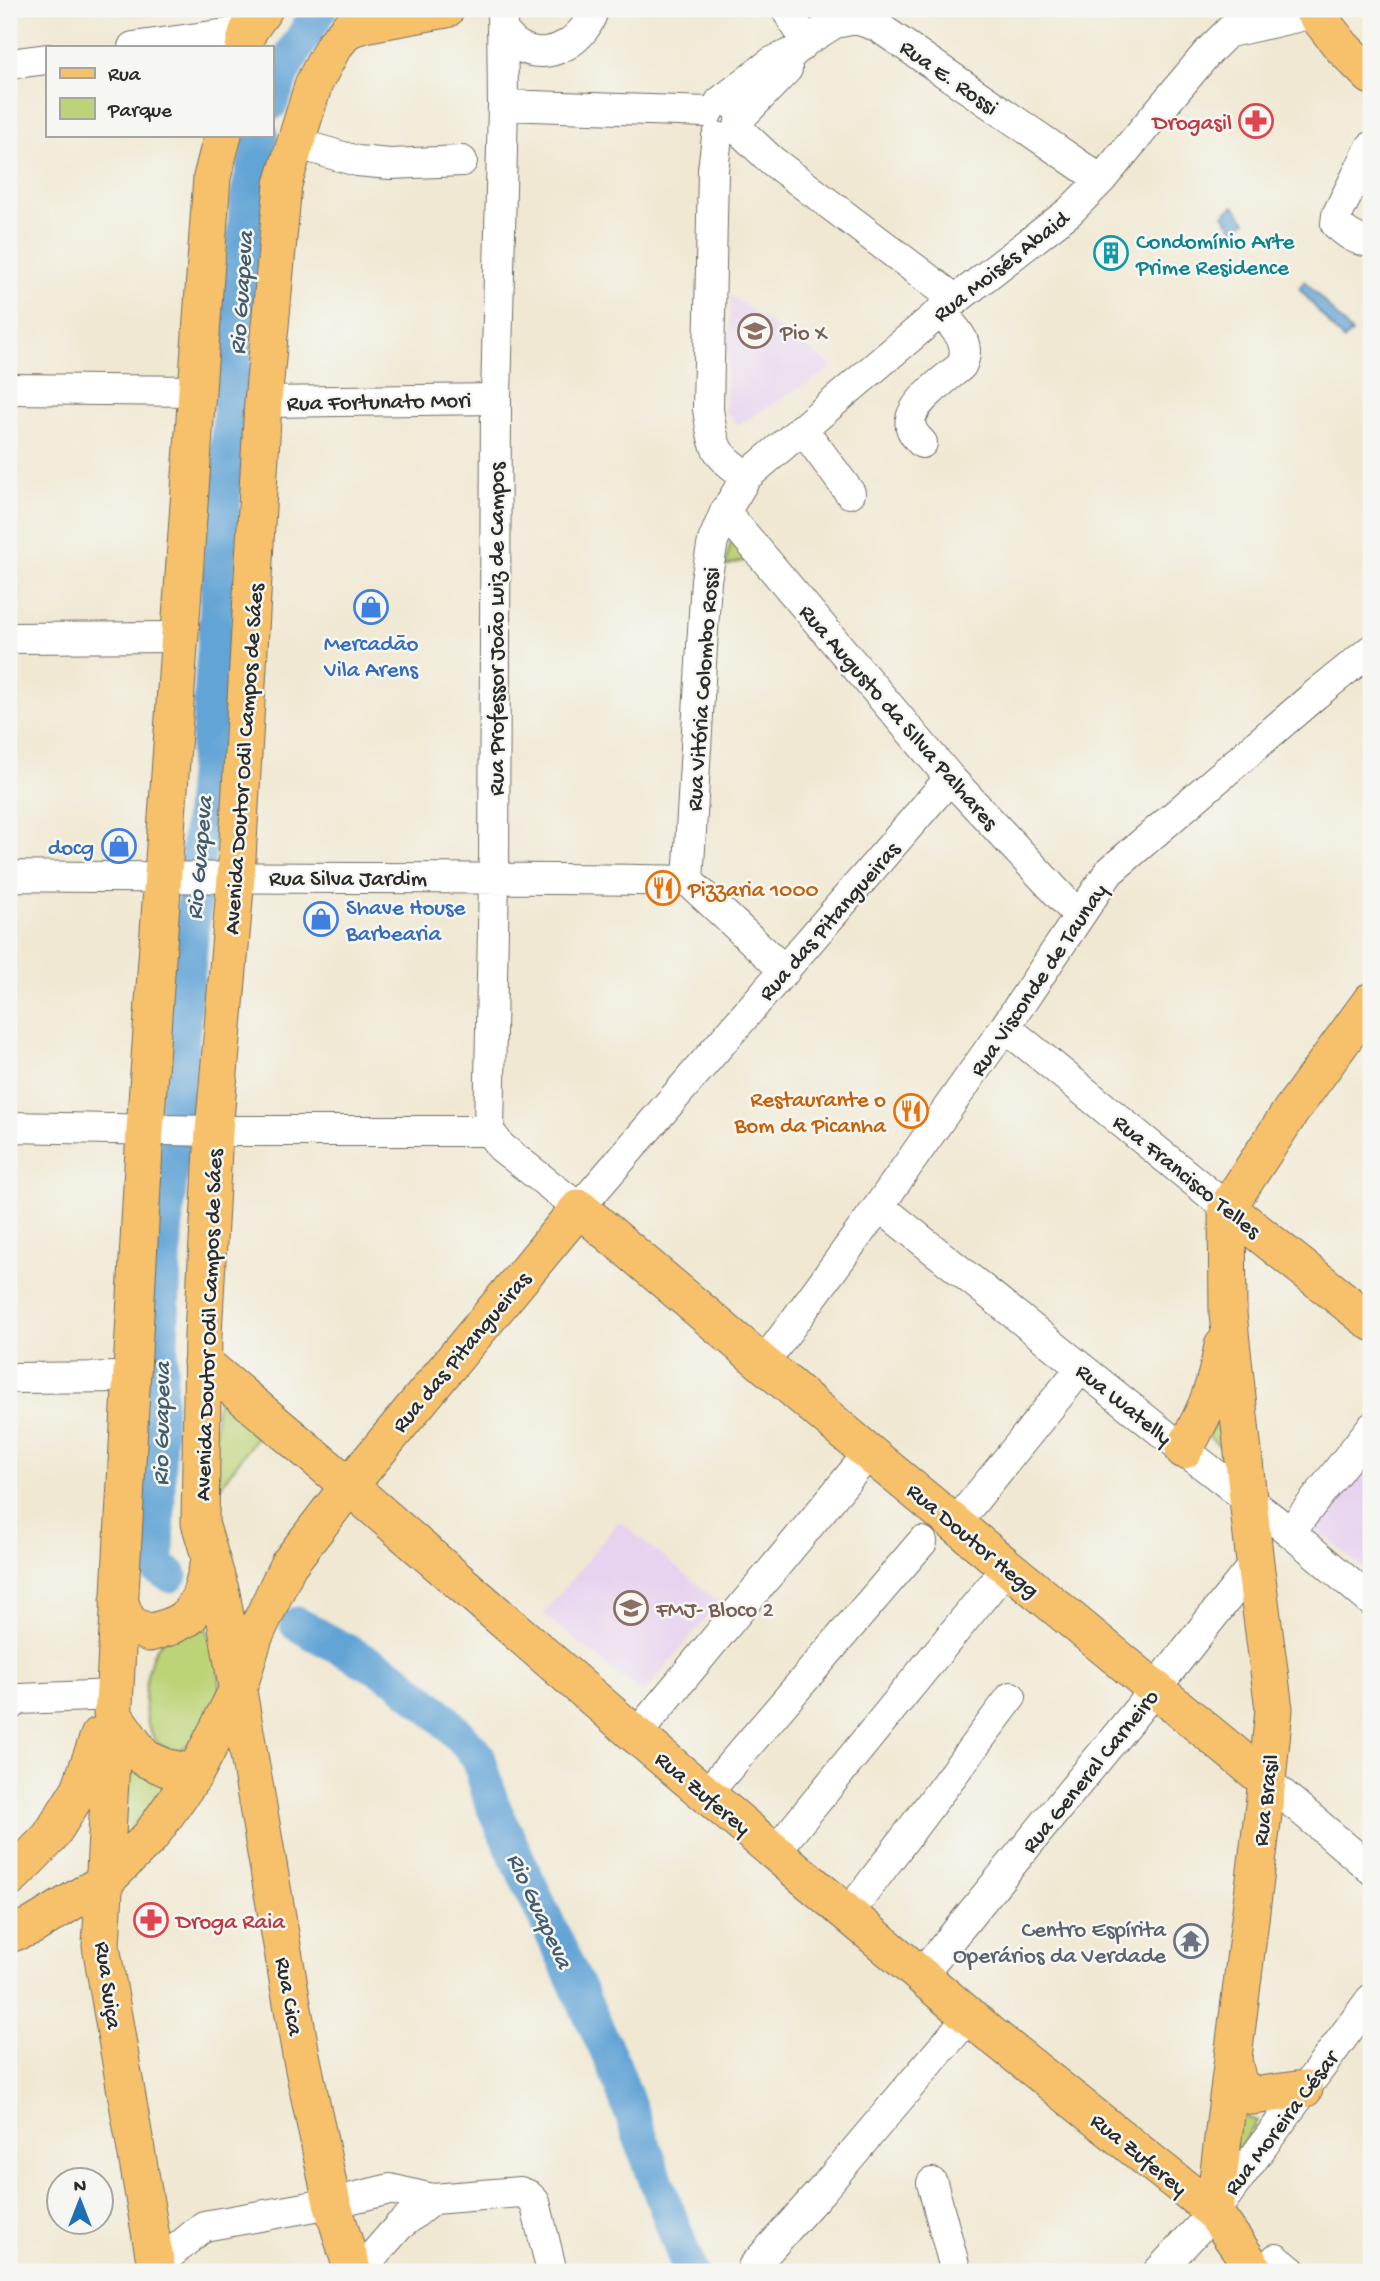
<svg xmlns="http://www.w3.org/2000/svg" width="1380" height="2281" font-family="'Gochi Hand',sans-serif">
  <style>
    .built { fill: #e7d2ef }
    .green { fill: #bcd377; stroke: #747f51; stroke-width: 2 }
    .water { fill: #63a4d6; stroke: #476880; stroke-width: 2 }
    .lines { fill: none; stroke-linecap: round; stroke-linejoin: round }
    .river { stroke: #63a4d6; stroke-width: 35 }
    .minor-casing { stroke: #706d65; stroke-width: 32 }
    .major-casing { stroke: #706d65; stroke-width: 39 }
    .minor { stroke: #fff; stroke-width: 30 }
    .major { stroke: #f6c16b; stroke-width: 37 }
    .labels { text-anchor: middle; stroke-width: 5; stroke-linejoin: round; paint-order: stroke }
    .street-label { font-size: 23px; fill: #2b2b2b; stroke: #f6f6f2 }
    .health-label { font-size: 23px; fill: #be3a42; stroke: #f6f6f2; text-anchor: end }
    .culture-label { font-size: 23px; fill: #0d838f; stroke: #f6f6f2; text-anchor: start }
    .education-label { font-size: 23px; fill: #785e54; stroke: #f6f6f2; text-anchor: start }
    .shop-label { font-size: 23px; fill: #366cbe; stroke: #f6f6f2 }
    .food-label { font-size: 23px; fill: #c56008; stroke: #f6f6f2; text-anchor: start }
    .worship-label { font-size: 23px; fill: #5b616d; stroke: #f6f6f2; text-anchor: end }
    .water-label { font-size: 24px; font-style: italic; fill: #415b6f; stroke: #f6f6f2 }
  </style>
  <rect width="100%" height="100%" fill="#f6f6f2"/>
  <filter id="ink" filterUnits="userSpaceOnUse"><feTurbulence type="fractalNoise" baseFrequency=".0143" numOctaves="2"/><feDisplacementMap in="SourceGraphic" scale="14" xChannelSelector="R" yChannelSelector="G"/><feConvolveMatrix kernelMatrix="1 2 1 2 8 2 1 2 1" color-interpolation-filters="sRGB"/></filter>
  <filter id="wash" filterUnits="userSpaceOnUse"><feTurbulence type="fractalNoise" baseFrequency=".00686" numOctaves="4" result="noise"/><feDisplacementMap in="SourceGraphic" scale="28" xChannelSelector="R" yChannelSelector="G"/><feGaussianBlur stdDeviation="1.57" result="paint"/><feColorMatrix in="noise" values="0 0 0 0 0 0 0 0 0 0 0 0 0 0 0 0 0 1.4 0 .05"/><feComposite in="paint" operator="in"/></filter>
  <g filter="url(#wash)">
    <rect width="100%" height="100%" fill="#f0e8d2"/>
    <path class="built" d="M 731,296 L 834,367 L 738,425 L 725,411 Z
      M 1371,1444 L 1371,1575 L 1307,1521 Z
      M 619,1521 L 719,1602 L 643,1694 L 543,1614 Z"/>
    <path class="green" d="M 732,538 L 747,560 L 725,566 Z
      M 1227,1374 L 1240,1465 L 1209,1437 Z
      M 218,1395 L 260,1432 L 210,1501 Z
      M 195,1622 L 205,1626 C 211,1639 223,1681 220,1694 C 218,1700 213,1707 210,1713 C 201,1729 193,1753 170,1749 C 136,1742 142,1672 156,1649 C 162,1638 184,1629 195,1622 Z
      M 124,1749 L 166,1784 L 122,1840 Z
      M 1238,2115 L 1257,2121 L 1229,2165 Z"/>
    <path class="water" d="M 1234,206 L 1246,221 L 1235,230 L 1223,215 Z
      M 1305,281 L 1352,333 L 1343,340 L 1299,288 Z"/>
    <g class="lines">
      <path class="river" d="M 271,103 L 285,67 L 320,9
        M 170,1575 L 157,1568 L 159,1404 L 165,1235 L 209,730 L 225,476 L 247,198 L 261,135
        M 297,1624 L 396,1678 L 444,1719 L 478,1756 L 492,1804 L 614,2066 L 690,2272"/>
    </g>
  </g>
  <g filter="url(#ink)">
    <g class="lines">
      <g class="minor-casing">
        <path id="minor" d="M 502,9 L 503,105 L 496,399 L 494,877 L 489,1131 L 501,1147 L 579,1208 L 950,778
          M 786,9 L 806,41
          M 502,31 C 508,36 513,43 519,46 C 549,64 587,39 593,9
          M 1230,32 L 1314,13
          M 133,47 L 248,31
          M 9,64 L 47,59
          M 720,102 L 772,62 L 794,52 L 806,41 L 835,23 L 856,19 L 877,26 L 1101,180
          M 503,105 L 708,112
          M 740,118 L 787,69
          M 738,129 L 771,160 L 956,300
          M 717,137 L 713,170 L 708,409 C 714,447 713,454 747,476
          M 295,143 L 357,161 L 390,164 L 462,161
          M 1371,147 L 1337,215 L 1336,224 C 1345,232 1358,243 1371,241
          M 9,389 L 198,391
          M 263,402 L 496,399
          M 802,428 L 850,493
          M 922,443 C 919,440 914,435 912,430 C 902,408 946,379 961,366 C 973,343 955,328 940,312
          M 725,512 L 950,778 L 1079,916
          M 9,638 L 180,637
          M 9,876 C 235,879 462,876 688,881
          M 688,881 L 706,580 L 713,541 L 725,512 L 747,476 L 940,312 L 1069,212 L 1101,180 L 1208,52 L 1251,9
          M 688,881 L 785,971
          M 1005,1027 L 1227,1208
          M 9,1127 L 214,1131 L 489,1131
          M 879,1206 L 1184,1450 L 1290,1532 L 1371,1601
          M 763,1364 L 879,1206 L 1005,1027 L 1109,872 L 1316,694 L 1371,650
          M 9,1378 L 132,1377
          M 956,1523 L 1081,1368
          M 1290,1532 L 1371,1428
          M 9,1706 L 20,1699 L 113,1695
          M 636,1735 L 869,1453
          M 1267,1781 L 1371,1869
          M 706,1794 L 922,1542
          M 775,1852 L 1008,1566
          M 848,1914 L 1011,1697
          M 921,1975 L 1155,1689 L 1255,1563
          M 932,2183 L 956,2272
          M 1276,2259 L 1292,2272
          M 156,2266 L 204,2226 L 332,2203 L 390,2189 L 433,2199
          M 753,2267 L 821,2191 L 969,2016
          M 359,2272 L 399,2226 L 433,2199 L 520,2192 L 528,2195 L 535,2202 L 552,2272
          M 1158,2272 L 1214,2212 L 1371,1999"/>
      </g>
      <g class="major-casing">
        <path id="major" d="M 1312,9 L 1342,47 L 1371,76
          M 244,47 L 248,31 L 264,9
          M 1227,1208 L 1371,1322
          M 202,1362 L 349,1486 L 636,1735 L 989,2033 L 1214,2212 L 1256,2272
          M 1184,1450 C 1206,1411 1215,1390 1223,1346
          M 119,1601 L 128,1623 L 149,1633 L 169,1627 L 189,1617 L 200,1597 L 210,1561
          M 112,1713 L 144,1758 L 167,1768 L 195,1773
          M 9,1879 L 50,1837 L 80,1789 L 99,1736
          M 9,1934 L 32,1926 L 104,1882 L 150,1837 L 195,1773 L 219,1727 L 238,1689 L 254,1637 L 288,1565 L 349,1486 L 579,1208 L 869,1453 L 1267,1781
          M 1233,2059 L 1238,2084 L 1253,2096 L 1304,2089
          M 1214,2212 L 1267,1781 L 1274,1709 L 1255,1563 L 1228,1314 L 1227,1208 L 1291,1111 L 1371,1001
          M 157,2272 L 101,1946 L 145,1130 L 212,177 L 223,135
          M 353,2272 L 332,2203 L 301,2055 L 221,1593 L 200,1523 L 203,1334 L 214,1131 L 236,877 L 263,402 L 283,184 L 314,83 L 333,47 L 348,29 L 369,23 L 446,9"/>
      </g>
      <use href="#minor" class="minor"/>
      <use href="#major" class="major"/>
    </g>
  </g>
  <defs>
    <g id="pharmacy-ring" transform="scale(1.75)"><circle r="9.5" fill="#f6f6f2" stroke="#e0444e" stroke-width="1.5"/><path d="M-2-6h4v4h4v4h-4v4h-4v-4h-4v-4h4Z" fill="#e0444e"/></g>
    <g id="building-ring" transform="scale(1.75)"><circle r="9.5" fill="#f6f6f2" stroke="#0f9aa8" stroke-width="1.5"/><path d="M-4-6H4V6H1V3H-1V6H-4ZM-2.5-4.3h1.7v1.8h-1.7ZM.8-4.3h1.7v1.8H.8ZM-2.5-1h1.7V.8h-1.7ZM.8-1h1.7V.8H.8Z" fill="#0f9aa8"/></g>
    <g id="school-ring" transform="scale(1.75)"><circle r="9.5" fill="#f6f6f2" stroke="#8d6e63" stroke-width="1.5"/><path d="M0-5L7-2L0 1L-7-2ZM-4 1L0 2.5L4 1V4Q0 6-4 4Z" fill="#8d6e63"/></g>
    <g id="shop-ring" transform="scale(1.75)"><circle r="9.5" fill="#f6f6f2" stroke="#3f7fe0" stroke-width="1.5"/><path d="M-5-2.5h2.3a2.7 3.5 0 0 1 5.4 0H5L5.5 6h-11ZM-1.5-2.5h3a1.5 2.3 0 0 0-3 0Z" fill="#3f7fe0"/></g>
    <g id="restaurant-ring" transform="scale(1.75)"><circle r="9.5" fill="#f6f6f2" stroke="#e8710a" stroke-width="1.5"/><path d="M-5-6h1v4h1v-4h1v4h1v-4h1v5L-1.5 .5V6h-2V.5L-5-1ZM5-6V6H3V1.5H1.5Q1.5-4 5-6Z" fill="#e8710a"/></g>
    <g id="university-ring" transform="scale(1.75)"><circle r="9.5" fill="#f6f6f2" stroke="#8d6e63" stroke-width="1.5"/><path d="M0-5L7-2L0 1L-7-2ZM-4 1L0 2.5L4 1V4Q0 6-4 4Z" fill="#8d6e63"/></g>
    <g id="temple-ring" transform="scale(1.75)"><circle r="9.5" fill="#f6f6f2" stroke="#6b7280" stroke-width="1.5"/><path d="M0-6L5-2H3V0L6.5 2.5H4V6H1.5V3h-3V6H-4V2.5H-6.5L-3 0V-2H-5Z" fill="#6b7280"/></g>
  </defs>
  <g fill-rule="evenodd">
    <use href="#pharmacy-ring" x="1256" y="121"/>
    <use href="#building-ring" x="1111" y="253"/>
    <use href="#school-ring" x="755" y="331"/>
    <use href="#shop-ring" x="371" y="607"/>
    <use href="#shop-ring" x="119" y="846"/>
    <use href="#restaurant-ring" x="663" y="888"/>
    <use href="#shop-ring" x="321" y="919"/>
    <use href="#restaurant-ring" x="911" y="1111"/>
    <use href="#university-ring" x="631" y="1608"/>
    <use href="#pharmacy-ring" x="151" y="1920"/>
    <use href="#temple-ring" x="1191" y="1941"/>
  </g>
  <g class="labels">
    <g class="street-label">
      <text transform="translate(950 76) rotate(35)" y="8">Rua E. Rossi</text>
      <text transform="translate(1000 265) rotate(-38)" y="8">Rua Moisés Abaid</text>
      <text transform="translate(379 400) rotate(-1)" y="8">Rua Fortunato Mori</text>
      <text transform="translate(495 629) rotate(-90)" y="8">Rua Professor João Luiz de Campos</text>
      <text transform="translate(701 689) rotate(-86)" y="8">Rua Vitória Colombo Rossi</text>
      <text transform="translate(900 716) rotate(49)" y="8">Rua Augusto da SIlva Palhares</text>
      <text transform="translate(242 759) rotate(-86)" y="8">Avenida Doutor Odil Campos de Sáes</text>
      <text x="348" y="885">Rua Silva Jardim</text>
      <text transform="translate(828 920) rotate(-49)" y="8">Rua das Pitangueiras</text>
      <text transform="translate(1037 979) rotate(-56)" y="8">Rua Visconde de Taunay</text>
      <text transform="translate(1188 1175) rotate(39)" y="8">Rua Francisco Telles</text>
      <text transform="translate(207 1325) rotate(-88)" y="8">Avenida Doutor Odil Campos de Sáes</text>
      <text transform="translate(460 1351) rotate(-50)" y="8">Rua das Pitangueiras</text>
      <text transform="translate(1125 1403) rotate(39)" y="8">Rua Watelly</text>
      <text transform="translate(974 1539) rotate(40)" y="8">Rua Doutor Hegg</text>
      <text transform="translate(1089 1770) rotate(-51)" y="8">Rua General Carneiro</text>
      <text transform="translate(704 1792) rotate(40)" y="8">Rua Zuferey</text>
      <text transform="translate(1264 1800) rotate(-83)" y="8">Rua Brasil</text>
      <text transform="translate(110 1985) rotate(82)" y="8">Rua Suiça</text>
      <text transform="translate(291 1996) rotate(80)" y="8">Rua Cica</text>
      <text transform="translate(1280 2122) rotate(-53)" y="8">Rua Moreira César</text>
      <text transform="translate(1140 2153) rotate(39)" y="8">Rua Zuferey</text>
    </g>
    <g class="health-label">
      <text x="1232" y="129">Drogasil</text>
      <text x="176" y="1928" text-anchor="start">Droga Raia</text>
    </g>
    <g class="culture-label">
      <text x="1136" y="248">Condomínio Arte<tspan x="1136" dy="26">Prime Residence</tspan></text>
    </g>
    <g class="education-label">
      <text x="780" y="339">Pio X</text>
      <text x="656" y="1616">FMJ- Bloco 2</text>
    </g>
    <g class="shop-label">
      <text x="371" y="650">Mercadão<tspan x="371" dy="26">Vila Arens</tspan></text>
      <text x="94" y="854" text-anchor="end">docg</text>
      <text x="346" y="914" text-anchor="start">Shave House<tspan x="346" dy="26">Barbearia</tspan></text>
    </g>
    <g class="food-label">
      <text x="688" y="896">Pizzaria 1000</text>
      <text x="886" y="1106" text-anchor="end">Restaurante o<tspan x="886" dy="26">Bom da Picanha</tspan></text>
    </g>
    <g class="worship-label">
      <text x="1166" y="1936">Centro Espírita<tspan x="1166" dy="26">Operários da Verdade</tspan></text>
    </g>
    <g class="water-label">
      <text transform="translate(240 293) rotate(-86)" y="8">Rio Guapeva</text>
      <text transform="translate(198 858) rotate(-85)" y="8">Rio Guapeva</text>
      <text transform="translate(160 1424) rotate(-89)" y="8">Rio Guapeva</text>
      <text transform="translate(541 1910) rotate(65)" y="8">Rio Guapeva</text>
    </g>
  </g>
  <rect width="1380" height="2281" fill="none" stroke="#f6f6f2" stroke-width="35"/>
  <rect x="46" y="46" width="228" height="91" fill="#f6f6f2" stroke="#a5a5a2" stroke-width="2"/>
  <rect x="60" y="68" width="35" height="10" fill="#f6c16b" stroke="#a5a5a2" stroke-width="2"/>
  <text x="108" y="80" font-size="21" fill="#2b2b2b">Rua</text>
  <rect x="60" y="98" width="35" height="21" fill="#bcd377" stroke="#a5a5a2" stroke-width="2"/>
  <text x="108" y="116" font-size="21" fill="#2b2b2b">Parque</text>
  <g transform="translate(80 2201)"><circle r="33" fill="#f6f6f2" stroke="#a5a5a2" stroke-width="2"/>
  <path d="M0-5L12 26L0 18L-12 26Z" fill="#1f6fb2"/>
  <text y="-10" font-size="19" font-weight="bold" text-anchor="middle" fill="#2b2b2b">N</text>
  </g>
</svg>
